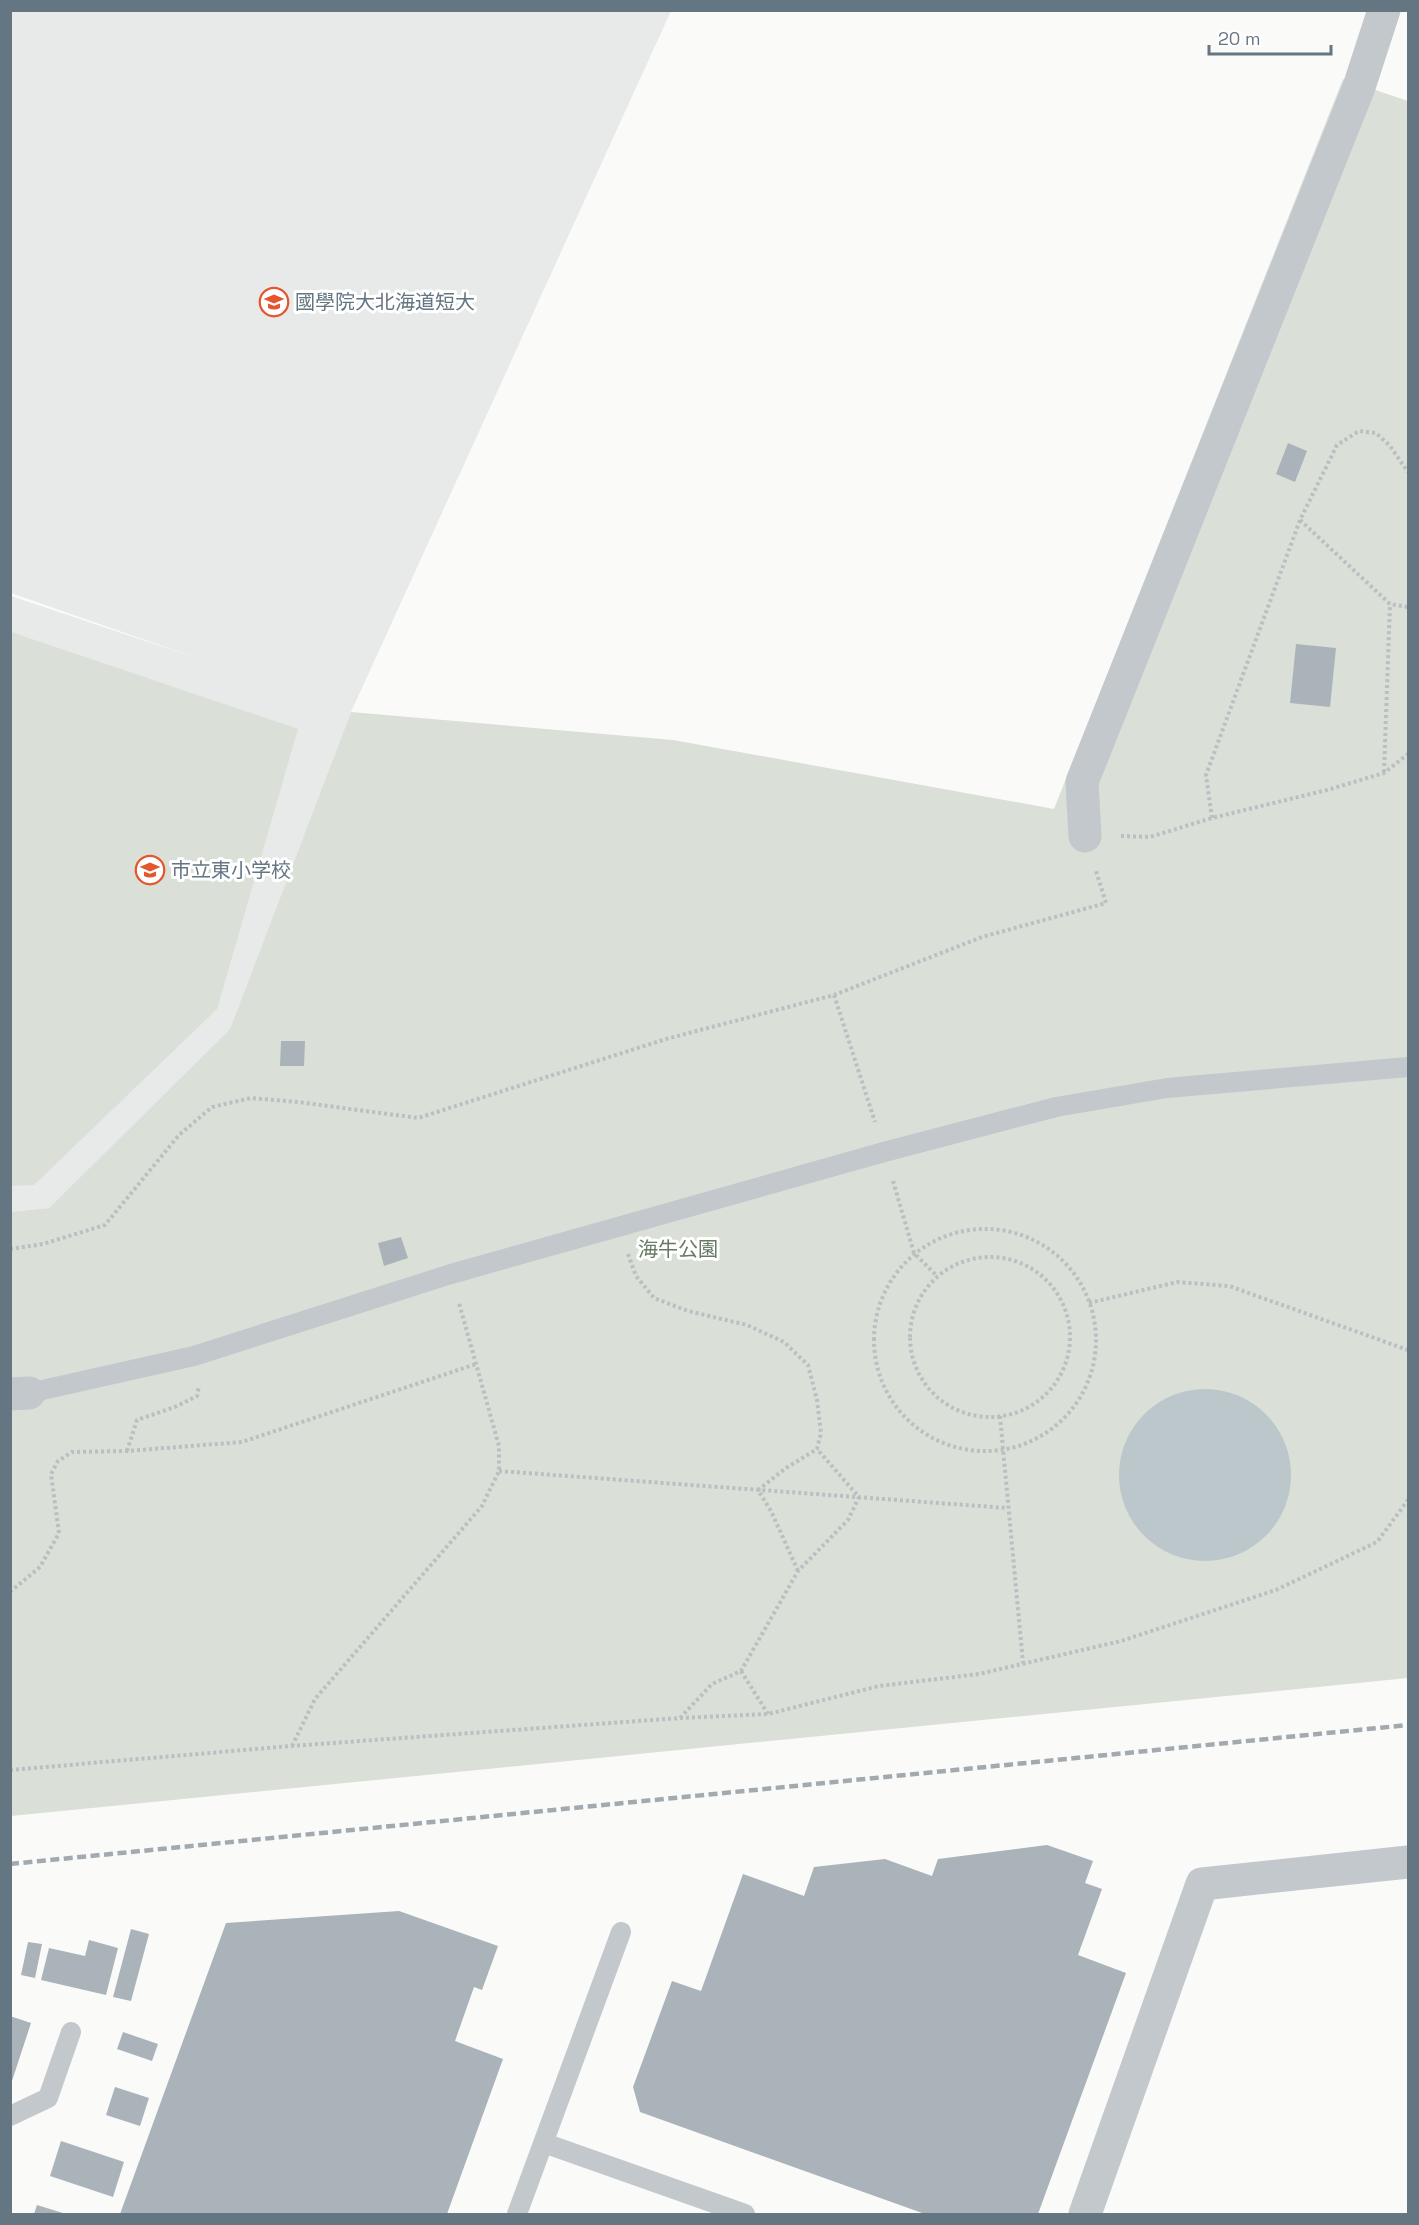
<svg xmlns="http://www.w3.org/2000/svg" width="1419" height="2225" font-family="'Space Grotesk','Noto Sans JP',sans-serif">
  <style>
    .built { fill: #e8e9e9 }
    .green { fill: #dadfd7 }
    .water { fill: #bbc7cb }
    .building { fill: #aab3b9 }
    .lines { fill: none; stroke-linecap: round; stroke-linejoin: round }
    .path { stroke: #bbbfc2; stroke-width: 4; stroke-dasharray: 3 3; stroke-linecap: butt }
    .service { stroke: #c3c8cc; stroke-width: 20 }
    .minor { stroke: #c3c8cc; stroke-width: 33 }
    .rail { stroke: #a2aab0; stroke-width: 4.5; stroke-dasharray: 9 4.5; stroke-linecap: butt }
    .labels { text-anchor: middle; stroke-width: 6; stroke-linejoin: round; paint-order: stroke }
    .poi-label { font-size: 20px; fill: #657683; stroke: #fff; text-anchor: start }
    .park-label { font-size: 20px; fill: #687a64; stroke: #fff }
  </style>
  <rect width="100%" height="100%" fill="#fafaf8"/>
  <path class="built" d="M 11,11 L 671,11 L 351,712 L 230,1029 L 49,1208 L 11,1212 L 11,596 L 202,660 L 11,593 Z"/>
  <path class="green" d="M 1343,79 L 1408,101 L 1408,1678 L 11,1816 L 10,1212 L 49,1208 L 230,1029 L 351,712 L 673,740 L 1054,809 Z
    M 11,632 L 298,729 L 217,1009 L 34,1185 L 11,1186 Z"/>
  <path class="water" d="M1119 1475a86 86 0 1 1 172 0a86 86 0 1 1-172 0Z"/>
  <path class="building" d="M 1288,443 L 1307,451 L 1295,482 L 1276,474 Z
    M 1296,644 L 1336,648 L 1330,707 L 1290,703 Z
    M 281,1041 L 305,1041 L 304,1066 L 280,1066 Z
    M 401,1237 L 408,1258 L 384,1266 L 378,1243 Z
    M 1047,1845 L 1093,1861 L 1085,1883 L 1102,1889 L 1078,1955 L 1126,1973 L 1038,2214 L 925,2214 L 640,2112 L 633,2087 L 672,1981 L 701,1991 L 743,1874 L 804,1896 L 814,1867 L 885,1859 L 932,1876 L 938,1859 Z
    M 399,1911 L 498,1946 L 482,1990 L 474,1987 L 455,2041 L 503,2059 L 447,2214 L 120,2214 L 226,1923 Z
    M 131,1929 L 149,1934 L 131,2001 L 113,1997 Z
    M 89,1940 L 118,1948 L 106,1995 L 41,1980 L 49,1948 L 85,1956 Z
    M 28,1942 L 42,1944 L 35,1978 L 21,1975 Z
    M 10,2016 L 31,2023 L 11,2084 L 10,2084 Z
    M 123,2032 L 158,2044 L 152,2061 L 117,2049 Z
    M 115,2087 L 149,2098 L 140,2126 L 106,2115 Z
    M 61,2141 L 124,2162 L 113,2197 L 50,2176 Z
    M 37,2205 L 66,2214 L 34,2214 Z"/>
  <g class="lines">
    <path class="path" d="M 1300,520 L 1390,604 L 1408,607
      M 1384,772 L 1390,604
      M 1212,818 L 1206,775 L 1300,520 L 1337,445 L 1359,431 L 1376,433 L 1390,446 L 1408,472
      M 1121,836 L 1150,837 L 1212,818 L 1327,790 L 1384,773 L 1408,754
      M 834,995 L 875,1122
      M 893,1181 L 914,1253 L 937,1276
      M874 1340a111 111 0 1 1 222 0a111 111 0 1 1-222 0Z
      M 10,1249 L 43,1244 L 105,1225 L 179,1135 L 212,1107 L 251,1098 L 298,1102 L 418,1118 L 666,1039 L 834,995 L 982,937 L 1106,903 L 1096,871
      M 628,1254 L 636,1276 L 654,1298 L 688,1311 L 747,1325 L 784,1342 L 808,1365 L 817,1400 L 821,1433 L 817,1449 L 786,1468 L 758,1490 L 771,1511 L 798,1571
      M910 1337a80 80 0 1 1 160 0a80 80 0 1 1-160 0Z
      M 1089,1303 L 1177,1282 L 1229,1286 L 1408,1350
      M 1000,1416 L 1023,1663
      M 127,1451 L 137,1420 L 175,1407 L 197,1396 L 199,1386
      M 499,1471 L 1007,1508
      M 10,1592 L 40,1567 L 59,1533 L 51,1474 L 58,1461 L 72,1452 L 127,1451 L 242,1442 L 476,1364
      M 741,1671 L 768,1714
      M 680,1718 L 712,1684 L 741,1671 L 798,1571 L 848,1520 L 859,1497 L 817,1449
      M 292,1746 L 315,1699 L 482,1506 L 499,1471 L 499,1446 L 459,1303
      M 10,1770 L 291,1746 L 680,1718 L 768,1714 L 879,1686 L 979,1674 L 1121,1641 L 1276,1590 L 1377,1542 L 1408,1500"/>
    <path class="service" d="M 29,1393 L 194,1356 L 451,1274 L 884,1152 L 1056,1107 L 1167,1088 L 1408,1067
      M 10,2116 L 48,2098 L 71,2032
      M 544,2143 L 745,2214
      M 517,2214 L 621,1932"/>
    <path class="minor" d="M 1085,836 L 1082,782 L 1359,87 L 1384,10
      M 10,1394 L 29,1393
      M 1085,2214 L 1202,1884 L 1408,1862"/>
    <path class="rail" d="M 10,1864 L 1408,1725"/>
  </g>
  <defs>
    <g id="university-ring" transform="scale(1.5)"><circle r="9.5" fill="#fff" stroke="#e4572e" stroke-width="1.5"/><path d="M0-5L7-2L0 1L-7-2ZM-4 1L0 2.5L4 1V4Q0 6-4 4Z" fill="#e4572e"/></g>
    <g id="school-ring" transform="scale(1.5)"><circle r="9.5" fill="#fff" stroke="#e4572e" stroke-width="1.5"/><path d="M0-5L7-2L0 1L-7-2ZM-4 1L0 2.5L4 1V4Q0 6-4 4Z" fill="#e4572e"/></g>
  </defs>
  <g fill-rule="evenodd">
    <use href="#university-ring" x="274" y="302"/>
    <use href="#school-ring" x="150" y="870"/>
  </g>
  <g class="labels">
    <g class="poi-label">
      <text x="295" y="309">國學院大北海道短大</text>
      <text x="171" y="877">市立東小学校</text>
    </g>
    <g class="park-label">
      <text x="678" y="1256">海牛公園</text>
    </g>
  </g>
  <rect width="1419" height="2225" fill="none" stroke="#657683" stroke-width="24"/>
  <path d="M1209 45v9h122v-9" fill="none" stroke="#657683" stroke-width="3"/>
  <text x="1218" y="45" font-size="18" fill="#657683" stroke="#ffffff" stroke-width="4.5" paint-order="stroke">20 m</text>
</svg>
